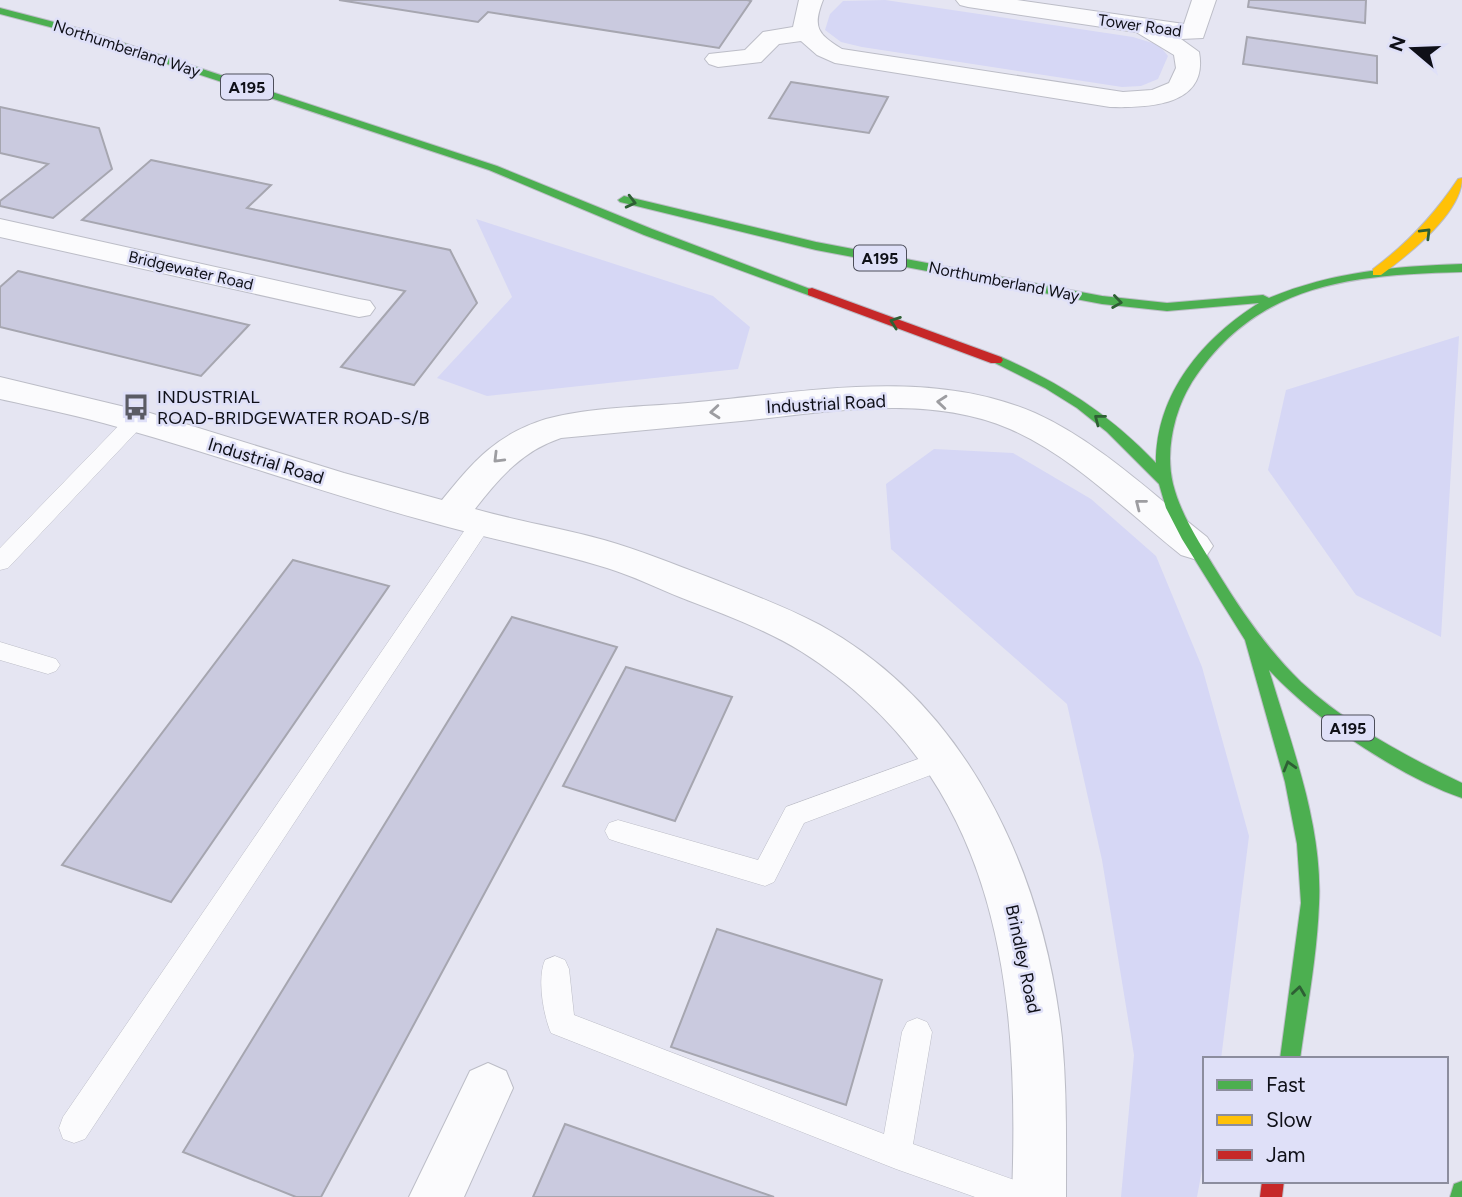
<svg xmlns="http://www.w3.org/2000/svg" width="1462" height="1197" font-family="Figtree,sans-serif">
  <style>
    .green { fill: #d6d7f5 }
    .building { fill: #cacadf; stroke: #a6a6b0; stroke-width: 2 }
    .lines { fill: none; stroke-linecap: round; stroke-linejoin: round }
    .lane-casing { stroke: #bcbdc7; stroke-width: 1 }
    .street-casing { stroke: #bcbdc7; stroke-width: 2 }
    .fast-casing { stroke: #bcbdc7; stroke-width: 2 }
    .slow-casing { stroke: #bcbdc7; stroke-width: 2 }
    .jam-casing { stroke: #bcbdc7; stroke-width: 2 }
    .lane { fill: #fbfbfd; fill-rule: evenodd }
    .street { fill: #fbfbfd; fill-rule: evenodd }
    .fast { fill: #4caf50; fill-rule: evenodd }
    .slow { fill: #ffc107; fill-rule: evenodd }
    .jam { fill: #c62828; fill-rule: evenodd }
    .oneway { stroke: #2e6034 }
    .oneway2 { stroke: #9d9da1 }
    .labels { text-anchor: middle; stroke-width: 5; stroke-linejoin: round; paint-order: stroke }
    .far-street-label { font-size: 16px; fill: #0f1018; stroke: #dfe0f8 }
    .shield { fill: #dfe0f8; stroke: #4d4e5b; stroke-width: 2 }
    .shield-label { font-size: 16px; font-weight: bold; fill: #0f1018 }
    .poi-label { font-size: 18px; fill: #0f1018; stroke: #dfe0f8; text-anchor: start }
    .street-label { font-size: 18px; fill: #0f1018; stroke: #dfe0f8 }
  </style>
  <rect width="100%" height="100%" fill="#e5e5f2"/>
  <path class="green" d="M 885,0 L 1133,37 L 1159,45 L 1168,56 L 1158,79 L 1141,86 L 1122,87 L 862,47 L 841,42 L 825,30 L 830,14 L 843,1 Z
    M 476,219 L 713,296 L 750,327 L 738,369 L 487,396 L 437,378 L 512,297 Z
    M 1459,336 L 1441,637 L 1356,595 L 1268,470 L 1286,390 Z
    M 934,449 L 1013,453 L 1091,499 L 1156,556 L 1202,667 L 1249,836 L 1221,1059 L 1205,1059 L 1205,1154 L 1197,1197 L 1121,1197 L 1134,1055 L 1102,860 L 1067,704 L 891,549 L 886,484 Z"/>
  <path class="building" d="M 339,0 L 747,0 L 751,1 L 719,48 L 488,12 L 478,22 Z
    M 1249,0 L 1366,0 L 1365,23 L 1248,7 Z
    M 1247,37 L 1377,56 L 1377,83 L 1243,64 Z
    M 791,82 L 888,97 L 869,133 L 769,118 Z
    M 0,107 L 99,128 L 112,169 L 53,218 L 0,206 L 0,201 L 48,164 L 0,153 Z
    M 151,160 L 271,185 L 247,208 L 450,250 L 477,303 L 414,385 L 341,367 L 405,291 L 82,220 Z
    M 18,271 L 249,325 L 201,376 L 0,327 L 0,287 Z
    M 293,560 L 389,586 L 171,902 L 62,865 Z
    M 512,617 L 617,647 L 321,1197 L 296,1197 L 183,1152 Z
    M 626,667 L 732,697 L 675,821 L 563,786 Z
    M 717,929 L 882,980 L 846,1105 L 671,1047 Z
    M 565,1124 L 774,1197 L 533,1197 Z"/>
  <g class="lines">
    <g class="lane-casing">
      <path id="lane" d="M 136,413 L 143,415 L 146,420 L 143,425 L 8,568 L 0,570 L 0,548 L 129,415 Z
        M 481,515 L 489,518 L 492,523 L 489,528 L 85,1139 L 74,1143 L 63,1139 L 59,1128 L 63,1117 L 473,518 Z
        M 0,642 L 56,659 L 60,665 L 56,671 L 48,674 L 0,660 Z
        M 943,750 L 952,753 L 956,760 L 952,767 L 804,823 L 774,882 L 765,886 L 618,842 L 609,839 L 605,831 L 609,823 L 618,820 L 758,860 L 786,807 Z
        M 555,956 L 565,960 L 569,969 L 574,1015 L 884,1134 L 902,1032 L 907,1022 L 917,1018 L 927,1022 L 932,1032 L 913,1144 L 1031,1186 L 1036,1197 L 975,1197 L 896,1169 L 551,1033 C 543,1014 537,978 545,960 Z"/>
    </g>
    <g class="street-casing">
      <path id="street" d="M 799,0 L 823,0 C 812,28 818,34 842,49 L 1123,92 L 1152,90 L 1169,83 L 1176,68 L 1174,55 L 1136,32 L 968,7 L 960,5 L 956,0 L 1017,0 L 1184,24 L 1192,0 L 1216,0 L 1203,38 L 1181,39 L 1199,52 C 1209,106 1149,108 1110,107 L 835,63 L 817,55 L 801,41 L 779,44 L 761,62 L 718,67 L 709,64 L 705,59 L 709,54 L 745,50 L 763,32 L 793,27 Z
        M 0,219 L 359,299 L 370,301 L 375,308 L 370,315 L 359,317 L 0,237 Z
        M 0,377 L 150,413 L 344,473 L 442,500 C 474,461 495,435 546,419 C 591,407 642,407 688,403 C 801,393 927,366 1035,413 C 1099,442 1152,494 1207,537 L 1213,546 L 1207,555 L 1194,559 L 1181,555 C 1127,512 1074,457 1010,429 C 928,393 827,412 741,421 C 681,427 621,432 561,438 C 522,451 499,478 475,509 C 517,521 561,528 604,540 C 640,550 673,564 708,577 C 746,592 784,606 820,625 C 970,707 1044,875 1062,1038 C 1067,1091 1066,1144 1066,1197 L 1012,1197 C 1020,984 999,777 802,652 C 765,629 723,614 682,598 C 657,588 633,576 607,568 C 549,550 489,539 430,522 C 326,494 225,457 121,428 C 81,416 40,408 0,399 Z
        M 488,1063 L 506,1071 L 513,1088 L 464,1197 L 409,1197 L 470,1071 Z"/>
    </g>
    <g class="fast-casing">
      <path id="fast" d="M 0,8 L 81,29 L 497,166 L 652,229 L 818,292 L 812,296 L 808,295 L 644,235 L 489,170 L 73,33 L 0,14 Z
        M 624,196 L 816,242 L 1102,296 L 1167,303 L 1263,295 L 1269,298 C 1331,272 1395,266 1462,264 L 1462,272 C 1353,275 1257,282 1192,382 C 1174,411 1165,451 1173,484 C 1181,516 1201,545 1218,573 C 1242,612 1268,650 1301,682 C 1348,725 1405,756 1462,783 L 1462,798 C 1398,776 1314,719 1269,670 C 1291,744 1323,825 1319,904 C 1317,956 1307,1008 1300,1059 L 1280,1059 L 1301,903 L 1297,844 L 1285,782 L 1245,640 L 1182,539 L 1166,508 L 1159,484 L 1107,432 L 1077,408 L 1045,388 L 989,360 L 991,357 L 1001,357 C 1062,384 1109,414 1156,463 C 1156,393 1203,338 1259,303 L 1167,311 L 1102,304 L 816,250 L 620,202 L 618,200 Z
        M 1462,1181 L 1462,1197 L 1450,1197 L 1454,1184 Z"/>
    </g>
    <g class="slow-casing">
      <path id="slow" d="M 1462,178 C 1462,213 1409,254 1381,275 L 1373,275 L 1373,269 C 1408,243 1434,215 1458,179 Z"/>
    </g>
    <g class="jam-casing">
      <path id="jam" d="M 812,288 L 1001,357 L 1003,360 L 1001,363 L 991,363 L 808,295 L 808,289 Z
        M 1262,1181 L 1284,1181 L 1282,1197 L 1260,1197 Z"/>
    </g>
    <use href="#lane" class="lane"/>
    <use href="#street" class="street"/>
    <use href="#fast" class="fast"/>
    <use href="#slow" class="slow"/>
    <use href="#jam" class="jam"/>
  </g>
  <defs><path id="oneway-chevron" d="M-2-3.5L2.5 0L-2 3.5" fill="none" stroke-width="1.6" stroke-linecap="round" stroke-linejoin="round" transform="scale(1.75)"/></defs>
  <g class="oneway">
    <use href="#oneway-chevron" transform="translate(631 202) rotate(14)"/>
    <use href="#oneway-chevron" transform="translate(1426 233) rotate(-45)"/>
    <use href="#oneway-chevron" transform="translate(1117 302) rotate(8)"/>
    <use href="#oneway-chevron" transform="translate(895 322) rotate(-160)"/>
    <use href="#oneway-chevron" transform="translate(1099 419) rotate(-142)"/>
    <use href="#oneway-chevron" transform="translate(1289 766) rotate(-106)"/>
    <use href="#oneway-chevron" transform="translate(1299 991) rotate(-82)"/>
  </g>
  <g class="oneway2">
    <use href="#oneway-chevron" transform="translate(942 402) rotate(-175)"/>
    <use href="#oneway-chevron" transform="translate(715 412) rotate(175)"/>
    <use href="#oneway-chevron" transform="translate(498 458) rotate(135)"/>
    <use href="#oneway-chevron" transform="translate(1140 504) rotate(-142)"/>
  </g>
  <defs>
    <g id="bus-bare" transform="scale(2.1)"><path d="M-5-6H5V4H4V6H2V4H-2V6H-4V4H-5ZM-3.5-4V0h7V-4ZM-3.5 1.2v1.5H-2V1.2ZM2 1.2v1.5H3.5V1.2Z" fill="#5a5b64" stroke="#dfe0f8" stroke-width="2.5" paint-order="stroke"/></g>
  </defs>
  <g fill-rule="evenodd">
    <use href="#bus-bare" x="136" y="407"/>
  </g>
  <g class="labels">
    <g class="far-street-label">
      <text transform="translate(1140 25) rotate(8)" y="6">Tower Road</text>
      <text transform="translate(127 48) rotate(18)" y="6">Northumberland Way</text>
      <text transform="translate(191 270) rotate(13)" y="6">Bridgewater Road</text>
      <text transform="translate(1004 281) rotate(11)" y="6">Northumberland Way</text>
    </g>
    <g class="shield">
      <rect x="221" y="74.5" width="52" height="25" rx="5"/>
      <rect x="854" y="245.5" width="52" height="25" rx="5"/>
      <rect x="1322" y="715.5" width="52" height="25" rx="5"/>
    </g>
    <g class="shield-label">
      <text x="247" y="93">A195</text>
      <text x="880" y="264">A195</text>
      <text x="1348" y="734">A195</text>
    </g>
    <g class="poi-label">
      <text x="157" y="403">INDUSTRIAL<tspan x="157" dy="21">ROAD-BRIDGEWATER ROAD-S/B</tspan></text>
    </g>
    <g class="street-label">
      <text transform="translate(826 404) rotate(-3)" y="6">Industrial Road</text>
      <text transform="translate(266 461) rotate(17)" y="6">Industrial Road</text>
      <text transform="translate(1023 959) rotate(78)" y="6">Brindley Road</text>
    </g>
  </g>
  <rect x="1203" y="1057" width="245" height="126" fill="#dfe0f8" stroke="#8c8d9e" stroke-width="2"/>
  <rect x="1217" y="1080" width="35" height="10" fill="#4caf50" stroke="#8c8d9e" stroke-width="2"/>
  <text x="1266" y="1092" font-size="21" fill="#0f1018">Fast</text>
  <rect x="1217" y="1115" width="35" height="10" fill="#ffc107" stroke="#8c8d9e" stroke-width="2"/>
  <text x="1266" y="1127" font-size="21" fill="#0f1018">Slow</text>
  <rect x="1217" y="1150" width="35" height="10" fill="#c62828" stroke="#8c8d9e" stroke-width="2"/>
  <text x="1266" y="1162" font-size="21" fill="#0f1018">Jam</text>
  <g transform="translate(1413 49) rotate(289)" stroke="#dfe0f8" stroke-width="5" paint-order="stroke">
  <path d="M0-5L12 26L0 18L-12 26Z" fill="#0f1018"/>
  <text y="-10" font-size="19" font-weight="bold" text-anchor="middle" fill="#0f1018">N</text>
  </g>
</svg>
